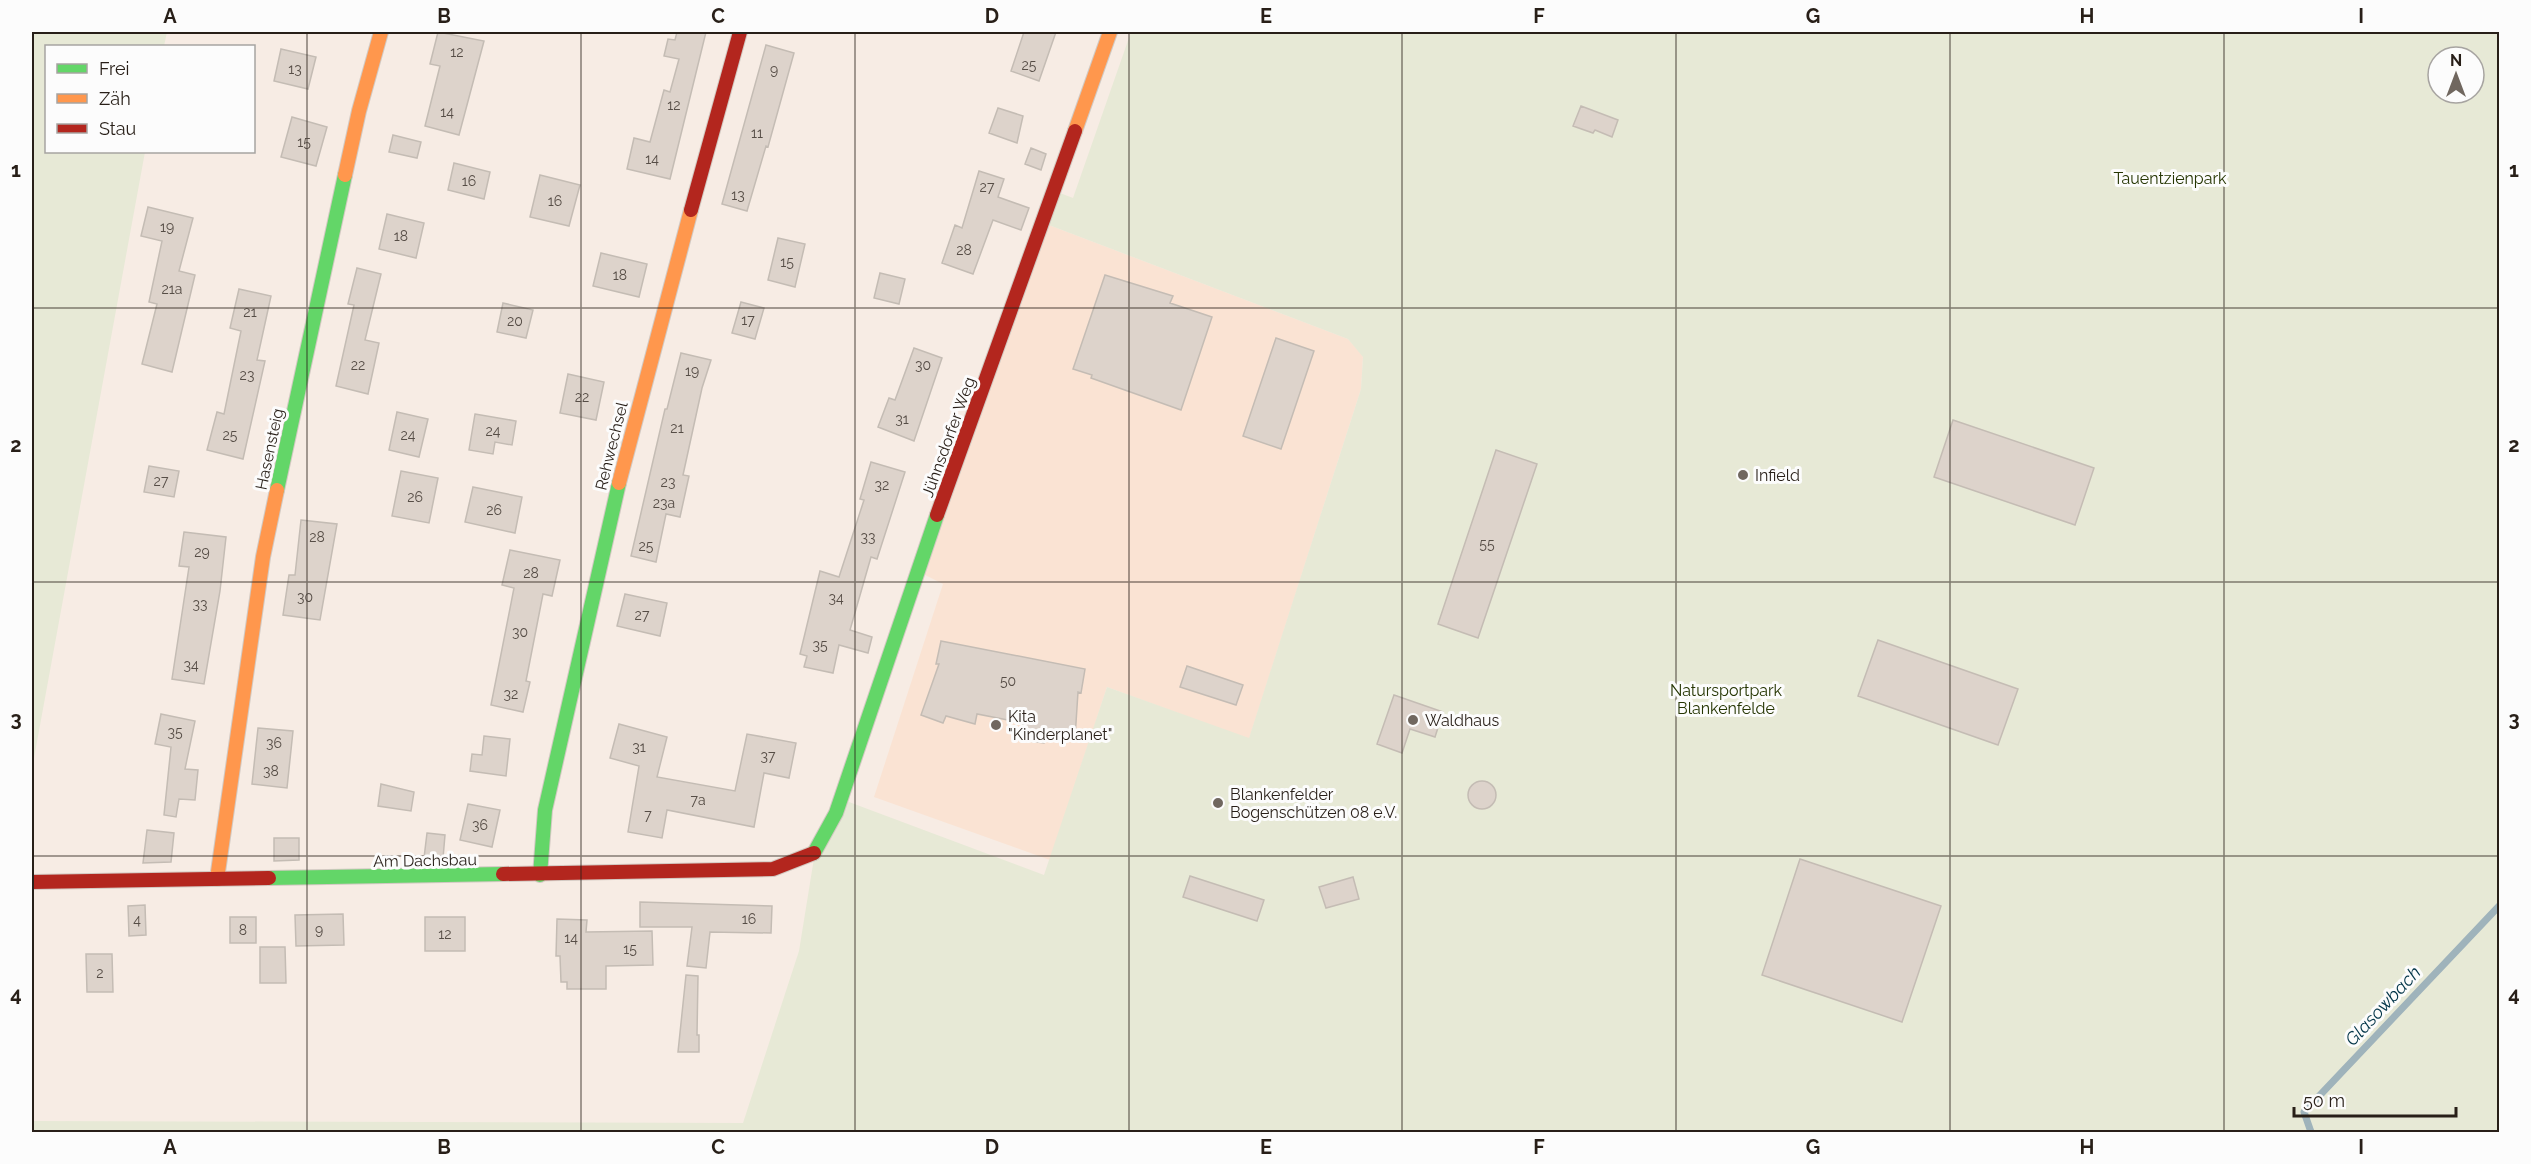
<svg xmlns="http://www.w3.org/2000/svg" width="2531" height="1164" font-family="Raleway,sans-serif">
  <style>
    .built { fill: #fae3d3 }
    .green { fill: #e7e9d6; fill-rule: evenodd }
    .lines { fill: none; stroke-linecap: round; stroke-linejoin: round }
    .stream { stroke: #9fb3bb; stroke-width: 7 }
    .building { fill: #ddd3cb; stroke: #c4bcb4; stroke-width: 1.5 }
    .fast-casing { stroke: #d2c9c2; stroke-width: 16 }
    .slow-casing { stroke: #d2c9c2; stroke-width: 16 }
    .jam-casing { stroke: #d2c9c2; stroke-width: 16 }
    .fast { stroke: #63d668; stroke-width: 14 }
    .slow { stroke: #ff974d; stroke-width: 14 }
    .jam { stroke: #b3261e; stroke-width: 14 }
    .grid { fill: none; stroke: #281f18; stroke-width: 1.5; stroke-opacity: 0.55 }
    .poi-dot { fill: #70675f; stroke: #fcfcfc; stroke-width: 2 }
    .labels { text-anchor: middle; stroke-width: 6; stroke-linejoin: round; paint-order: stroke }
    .number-label { font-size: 14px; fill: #564d46 }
    .park-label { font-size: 16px; fill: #253502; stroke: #fcfcfc }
    .street-label { font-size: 16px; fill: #281f18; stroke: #fcfcfc }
    .poi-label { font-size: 16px; fill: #281f18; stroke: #fcfcfc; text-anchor: start }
    .water-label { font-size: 18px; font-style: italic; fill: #013447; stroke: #fcfcfc }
    .neatline { fill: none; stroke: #281f18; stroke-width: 2 }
    .grid-label { font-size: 20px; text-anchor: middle; font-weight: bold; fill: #281f18 }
  </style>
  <rect width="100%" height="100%" fill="#f7ece4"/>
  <path class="built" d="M 1041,222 L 1348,339 L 1363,356 L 1361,389 L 1249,739 L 1107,687 L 1050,860 L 874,797 L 943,584 L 917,571 Z"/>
  <path class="green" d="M 32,32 L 167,32 L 164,46 L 46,46 L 46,152 L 145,152 L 32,769 Z
    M 1131,32 L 2499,32 L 2499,1132 L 32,1132 L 32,1121 L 743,1123 L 799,951 L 815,852 L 841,799 L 1044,875 L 1107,687 L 1249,738 L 1361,389 L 1363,357 L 1348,339 L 1041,222 L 1052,190 L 1073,198 ZM 2438,57 L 2474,57 L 2474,93 L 2438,93 Z"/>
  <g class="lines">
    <path class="stream" d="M 2311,1132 L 2304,1112 L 2500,905"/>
  </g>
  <path class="building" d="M 438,32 L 484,41 L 459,135 L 425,126 L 440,66 L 430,64 Z
    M 677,32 L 706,32 L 670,179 L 627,169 L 634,138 L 650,142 L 664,90 L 670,92 L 679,59 L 664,56 L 668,39 L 675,40 Z
    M 1024,32 L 1056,32 L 1039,81 L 1011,71 Z
    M 766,45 L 794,53 L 768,147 L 766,146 L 747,211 L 722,204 Z
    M 281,49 L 316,57 L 308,89 L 274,81 Z
    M 1581,106 L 1618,120 L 1612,137 L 1595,130 L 1593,133 L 1573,126 Z
    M 998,108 L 1023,116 L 1017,143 L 989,133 Z
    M 292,117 L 327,127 L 316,166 L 281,157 Z
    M 393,135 L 421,142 L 417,158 L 389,152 Z
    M 1031,148 L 1046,154 L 1041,170 L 1025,164 Z
    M 454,163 L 490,172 L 484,199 L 448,190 Z
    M 979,171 L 1004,179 L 998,197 L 1029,208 L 1021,230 L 993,220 L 973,274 L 942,263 L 955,225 L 962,228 Z
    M 540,175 L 580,185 L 569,226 L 530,217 Z
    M 148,207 L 193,218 L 179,271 L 195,275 L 172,372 L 142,364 L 157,304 L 149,302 L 162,241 L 141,236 Z
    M 387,214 L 424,223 L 416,258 L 379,249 Z
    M 778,238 L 805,244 L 795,287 L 768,280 Z
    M 601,253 L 647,264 L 639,297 L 593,286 Z
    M 357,268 L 381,274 L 365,340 L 379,343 L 368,394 L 336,386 L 354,305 L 348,304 Z
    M 880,273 L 905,279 L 899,304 L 874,298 Z
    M 1105,275 L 1173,296 L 1170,303 L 1212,317 L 1181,410 L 1091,378 L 1092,375 L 1073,369 Z
    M 239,289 L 271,296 L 257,360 L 265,361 L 243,459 L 207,450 L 217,412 L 224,414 L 241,331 L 230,328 Z
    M 741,302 L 764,308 L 755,339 L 732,333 Z
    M 503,303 L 533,310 L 526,338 L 497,332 Z
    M 1276,338 L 1314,351 L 1281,449 L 1243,436 Z
    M 914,348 L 942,358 L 914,441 L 878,427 L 889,398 L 895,400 Z
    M 681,353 L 711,360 L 702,388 L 683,475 L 689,476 L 680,517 L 666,514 L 656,562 L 631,556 L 665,409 L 667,409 Z
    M 568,374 L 604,382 L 596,420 L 560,413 Z
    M 397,412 L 428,419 L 419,457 L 389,450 Z
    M 475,414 L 516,421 L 512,445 L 495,442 L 493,454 L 469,450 Z
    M 1953,420 L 2094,468 L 2075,525 L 1934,477 Z
    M 1496,450 L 1537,464 L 1478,638 L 1438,624 Z
    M 871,462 L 905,472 L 877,559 L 871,557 L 850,630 L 872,637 L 868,653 L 839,645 L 833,673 L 804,667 L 807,656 L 800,654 L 820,571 L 839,577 L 864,500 L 860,499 Z
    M 149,466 L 179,471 L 174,497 L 144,492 Z
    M 401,471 L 438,478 L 429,523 L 392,516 Z
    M 473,487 L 522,497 L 515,533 L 465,522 Z
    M 301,520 L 337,524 L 320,620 L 283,615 L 289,575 L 295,575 Z
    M 184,532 L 226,537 L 220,591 L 204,684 L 172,679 L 189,567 L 179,566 Z
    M 510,550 L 560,560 L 552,596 L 543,594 L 526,681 L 530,682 L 523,712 L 491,705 L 514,588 L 502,585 Z
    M 625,594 L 667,603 L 660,636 L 617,626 Z
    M 1878,640 L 2018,689 L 1998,745 L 1858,696 Z
    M 941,641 L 1085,669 L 1081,693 L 1078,692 L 1075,738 L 1045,736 L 1044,743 L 1021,740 L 1023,723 L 977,714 L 975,724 L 946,716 L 943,723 L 921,715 L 939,664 L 936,664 Z
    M 1187,666 L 1243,685 L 1236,705 L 1180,687 Z
    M 1394,695 L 1443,712 L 1435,737 L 1410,729 L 1402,753 L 1377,744 Z
    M 161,714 L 195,721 L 185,769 L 198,770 L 195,800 L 179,799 L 176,817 L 164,815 L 171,747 L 155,744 Z
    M 619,724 L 667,737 L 657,777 L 735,791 L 747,734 L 796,743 L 789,778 L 764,773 L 754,827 L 667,810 L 662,838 L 628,832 L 639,766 L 610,758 Z
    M 258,728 L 293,731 L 287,788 L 252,784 Z
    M 484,736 L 510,739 L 506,776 L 470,771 L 472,754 L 482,755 Z
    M1468 795a14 14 0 1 1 28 0a14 14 0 1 1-28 0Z
    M 381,784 L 414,792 L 411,811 L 378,806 Z
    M 468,804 L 500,810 L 492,847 L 460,840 Z
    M 147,830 L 174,833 L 171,862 L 143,863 Z
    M 427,833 L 445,835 L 443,858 L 424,858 Z
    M 274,838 L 299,838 L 299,860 L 274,861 Z
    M 1800,859 L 1941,906 L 1902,1022 L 1762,975 Z
    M 1190,876 L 1264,900 L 1257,921 L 1183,897 Z
    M 1353,877 L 1359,899 L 1326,908 L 1319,887 Z
    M 640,902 L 772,906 L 771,933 L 710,932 L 706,968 L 687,966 L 692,927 L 640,927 Z
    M 145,905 L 146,935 L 129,936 L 128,906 Z
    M 343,914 L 344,945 L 296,946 L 295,915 Z
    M 230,917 L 256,917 L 256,943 L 230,943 Z
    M 425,917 L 465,917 L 465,951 L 425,951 Z
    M 557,919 L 587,920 L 586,932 L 652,931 L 653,965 L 606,966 L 606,989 L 567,989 L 567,982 L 561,982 L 560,956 L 556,956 Z
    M 260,947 L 285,947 L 286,983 L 260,983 Z
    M 86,954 L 112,954 L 113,992 L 87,992 Z
    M 686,975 L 698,976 L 697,1035 L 699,1035 L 699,1052 L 678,1052 Z"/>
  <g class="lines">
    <g class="fast-casing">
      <path id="fast" d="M 277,490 L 345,175
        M 814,853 L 836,813 L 937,515
        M 540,875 L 545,810 L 619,483
        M 269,878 L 503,874"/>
    </g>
    <g class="slow-casing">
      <path id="slow" d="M 1075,131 L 1110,32
        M 345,175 L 359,111 L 381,32
        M 619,483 L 691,210
        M 217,879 L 263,557 L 277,490"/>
    </g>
    <g class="jam-casing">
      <path id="jam" d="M 691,210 L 740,32
        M 937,515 L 1075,131
        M 503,874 L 773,869 L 814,853
        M 32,882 L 269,878"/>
    </g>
    <use href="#fast" class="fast"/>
    <use href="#slow" class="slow"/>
    <use href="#jam" class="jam"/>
  </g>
  <path class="grid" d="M 307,32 L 307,1132M 581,32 L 581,1132M 855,32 L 855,1132M 1129,32 L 1129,1132M 1402,32 L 1402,1132M 1676,32 L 1676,1132M 1950,32 L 1950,1132M 2224,32 L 2224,1132M 32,308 L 2500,308M 32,582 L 2500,582M 32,856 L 2500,856"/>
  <g class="poi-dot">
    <circle cx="1743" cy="475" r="6"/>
    <circle cx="1413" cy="720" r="6"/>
    <circle cx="996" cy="725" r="6"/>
    <circle cx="1218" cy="803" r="6"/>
  </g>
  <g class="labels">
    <g class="number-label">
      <text x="457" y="57">12</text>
      <text x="1029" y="70">25</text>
      <text x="295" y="74">13</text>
      <text x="774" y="75">9</text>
      <text x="674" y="110">12</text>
      <text x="447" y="117">14</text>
      <text x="757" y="138">11</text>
      <text x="304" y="147">15</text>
      <text x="652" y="164">14</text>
      <text x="469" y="186">16</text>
      <text x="987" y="192">27</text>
      <text x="738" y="200">13</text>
      <text x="555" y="206">16</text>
      <text x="167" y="232">19</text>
      <text x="401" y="241">18</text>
      <text x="964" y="255">28</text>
      <text x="787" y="267">15</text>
      <text x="620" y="280">18</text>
      <text x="172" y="294">21a</text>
      <text x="250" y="317">21</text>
      <text x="748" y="325">17</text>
      <text x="515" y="326">20</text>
      <text x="358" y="370">22</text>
      <text x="923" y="370">30</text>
      <text x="692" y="376">19</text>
      <text x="247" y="380">23</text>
      <text x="582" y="402">22</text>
      <text x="902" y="424">31</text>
      <text x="677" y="433">21</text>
      <text x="493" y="436">24</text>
      <text x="230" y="440">25</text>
      <text x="408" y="440">24</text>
      <text x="161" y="486">27</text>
      <text x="668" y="487">23</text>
      <text x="882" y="490">32</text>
      <text x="415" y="502">26</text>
      <text x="664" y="508">23a</text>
      <text x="494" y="515">26</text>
      <text x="317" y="542">28</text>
      <text x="868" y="542">33</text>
      <text x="1487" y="549">55</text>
      <text x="646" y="551">25</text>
      <text x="202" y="557">29</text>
      <text x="531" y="578">28</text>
      <text x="305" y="602">30</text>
      <text x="836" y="603">34</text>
      <text x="200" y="609">33</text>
      <text x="642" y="620">27</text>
      <text x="520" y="637">30</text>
      <text x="820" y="650">35</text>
      <text x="191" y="670">34</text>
      <text x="1008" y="686">50</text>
      <text x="511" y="699">32</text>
      <text x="175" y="737">35</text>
      <text x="274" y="748">36</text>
      <text x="639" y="752">31</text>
      <text x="768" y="761">37</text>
      <text x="271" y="776">38</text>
      <text x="698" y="805">7a</text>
      <text x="648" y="820">7</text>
      <text x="480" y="830">36</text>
      <text x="749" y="924">16</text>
      <text x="137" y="925">4</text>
      <text x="243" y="935">8</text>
      <text x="319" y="935">9</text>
      <text x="445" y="939">12</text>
      <text x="571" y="943">14</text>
      <text x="630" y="954">15</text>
      <text x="100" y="978">2</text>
    </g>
    <g class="park-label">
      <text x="2170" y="184">Tauentzienpark</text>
      <text x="1726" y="696">Natursportpark<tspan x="1726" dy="18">Blankenfelde</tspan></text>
    </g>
    <g class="street-label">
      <text transform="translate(948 437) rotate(-70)" y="6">Jühnsdorfer Weg</text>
      <text transform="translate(611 446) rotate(-76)" y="6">Rehwechsel</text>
      <text transform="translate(269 449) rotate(-78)" y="6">Hasensteig</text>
      <text transform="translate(425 860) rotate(-1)" y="6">Am Dachsbau</text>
    </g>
    <g class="poi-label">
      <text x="1755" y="481">Infield</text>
      <text x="1008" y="722">Kita<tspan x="1008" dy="18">"Kinderplanet"</tspan></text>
      <text x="1425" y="726">Waldhaus</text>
      <text x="1230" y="800">Blankenfelder<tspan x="1230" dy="18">Bogenschützen 08 e.V.</tspan></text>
    </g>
    <g class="water-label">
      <text transform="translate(2383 1006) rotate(-47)" y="6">Glasowbach</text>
    </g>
  </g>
  <rect width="2531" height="1164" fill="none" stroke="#fcfcfc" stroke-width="66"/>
  <rect x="45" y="45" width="210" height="108" fill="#fcfcfc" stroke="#a7a4a1" stroke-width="1.5"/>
  <rect x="57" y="64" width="30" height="9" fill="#63d668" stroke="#a7a4a1" stroke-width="1.5"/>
  <text x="99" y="75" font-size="18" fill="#281f18">Frei</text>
  <rect x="57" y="94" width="30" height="9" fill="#ff974d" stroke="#a7a4a1" stroke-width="1.5"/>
  <text x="99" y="105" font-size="18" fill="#281f18">Zäh</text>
  <rect x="57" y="124" width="30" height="9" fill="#b3261e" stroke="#a7a4a1" stroke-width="1.5"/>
  <text x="99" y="135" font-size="18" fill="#281f18">Stau</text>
  <g transform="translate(2456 75)"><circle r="28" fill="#fcfcfc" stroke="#a7a4a1" stroke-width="1.5"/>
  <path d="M0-4.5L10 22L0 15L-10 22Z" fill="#70675f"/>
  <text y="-9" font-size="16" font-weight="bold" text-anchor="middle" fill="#281f18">N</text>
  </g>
  <path d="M2294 1107v9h162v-9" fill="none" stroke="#281f18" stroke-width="3"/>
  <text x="2303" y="1107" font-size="18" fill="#281f18" stroke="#fcfcfc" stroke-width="4.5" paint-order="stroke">50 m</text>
  <rect x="33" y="33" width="2465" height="1098" class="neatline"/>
  <g class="grid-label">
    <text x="170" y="23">A</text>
    <text x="444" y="23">B</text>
    <text x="718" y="23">C</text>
    <text x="992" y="23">D</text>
    <text x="1266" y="23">E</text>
    <text x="1539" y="23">F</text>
    <text x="1813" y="23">G</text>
    <text x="2087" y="23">H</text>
    <text x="2361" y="23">I</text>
    <text x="16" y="177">1</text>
    <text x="2514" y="177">1</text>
    <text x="16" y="452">2</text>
    <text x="2514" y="452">2</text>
    <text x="16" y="726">3</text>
    <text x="2514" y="726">3</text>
    <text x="16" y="1001">4</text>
    <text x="2514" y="1001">4</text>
    <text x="170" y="1154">A</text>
    <text x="444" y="1154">B</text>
    <text x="718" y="1154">C</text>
    <text x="992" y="1154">D</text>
    <text x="1266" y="1154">E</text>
    <text x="1539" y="1154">F</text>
    <text x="1813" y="1154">G</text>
    <text x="2087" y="1154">H</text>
    <text x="2361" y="1154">I</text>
  </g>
</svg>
